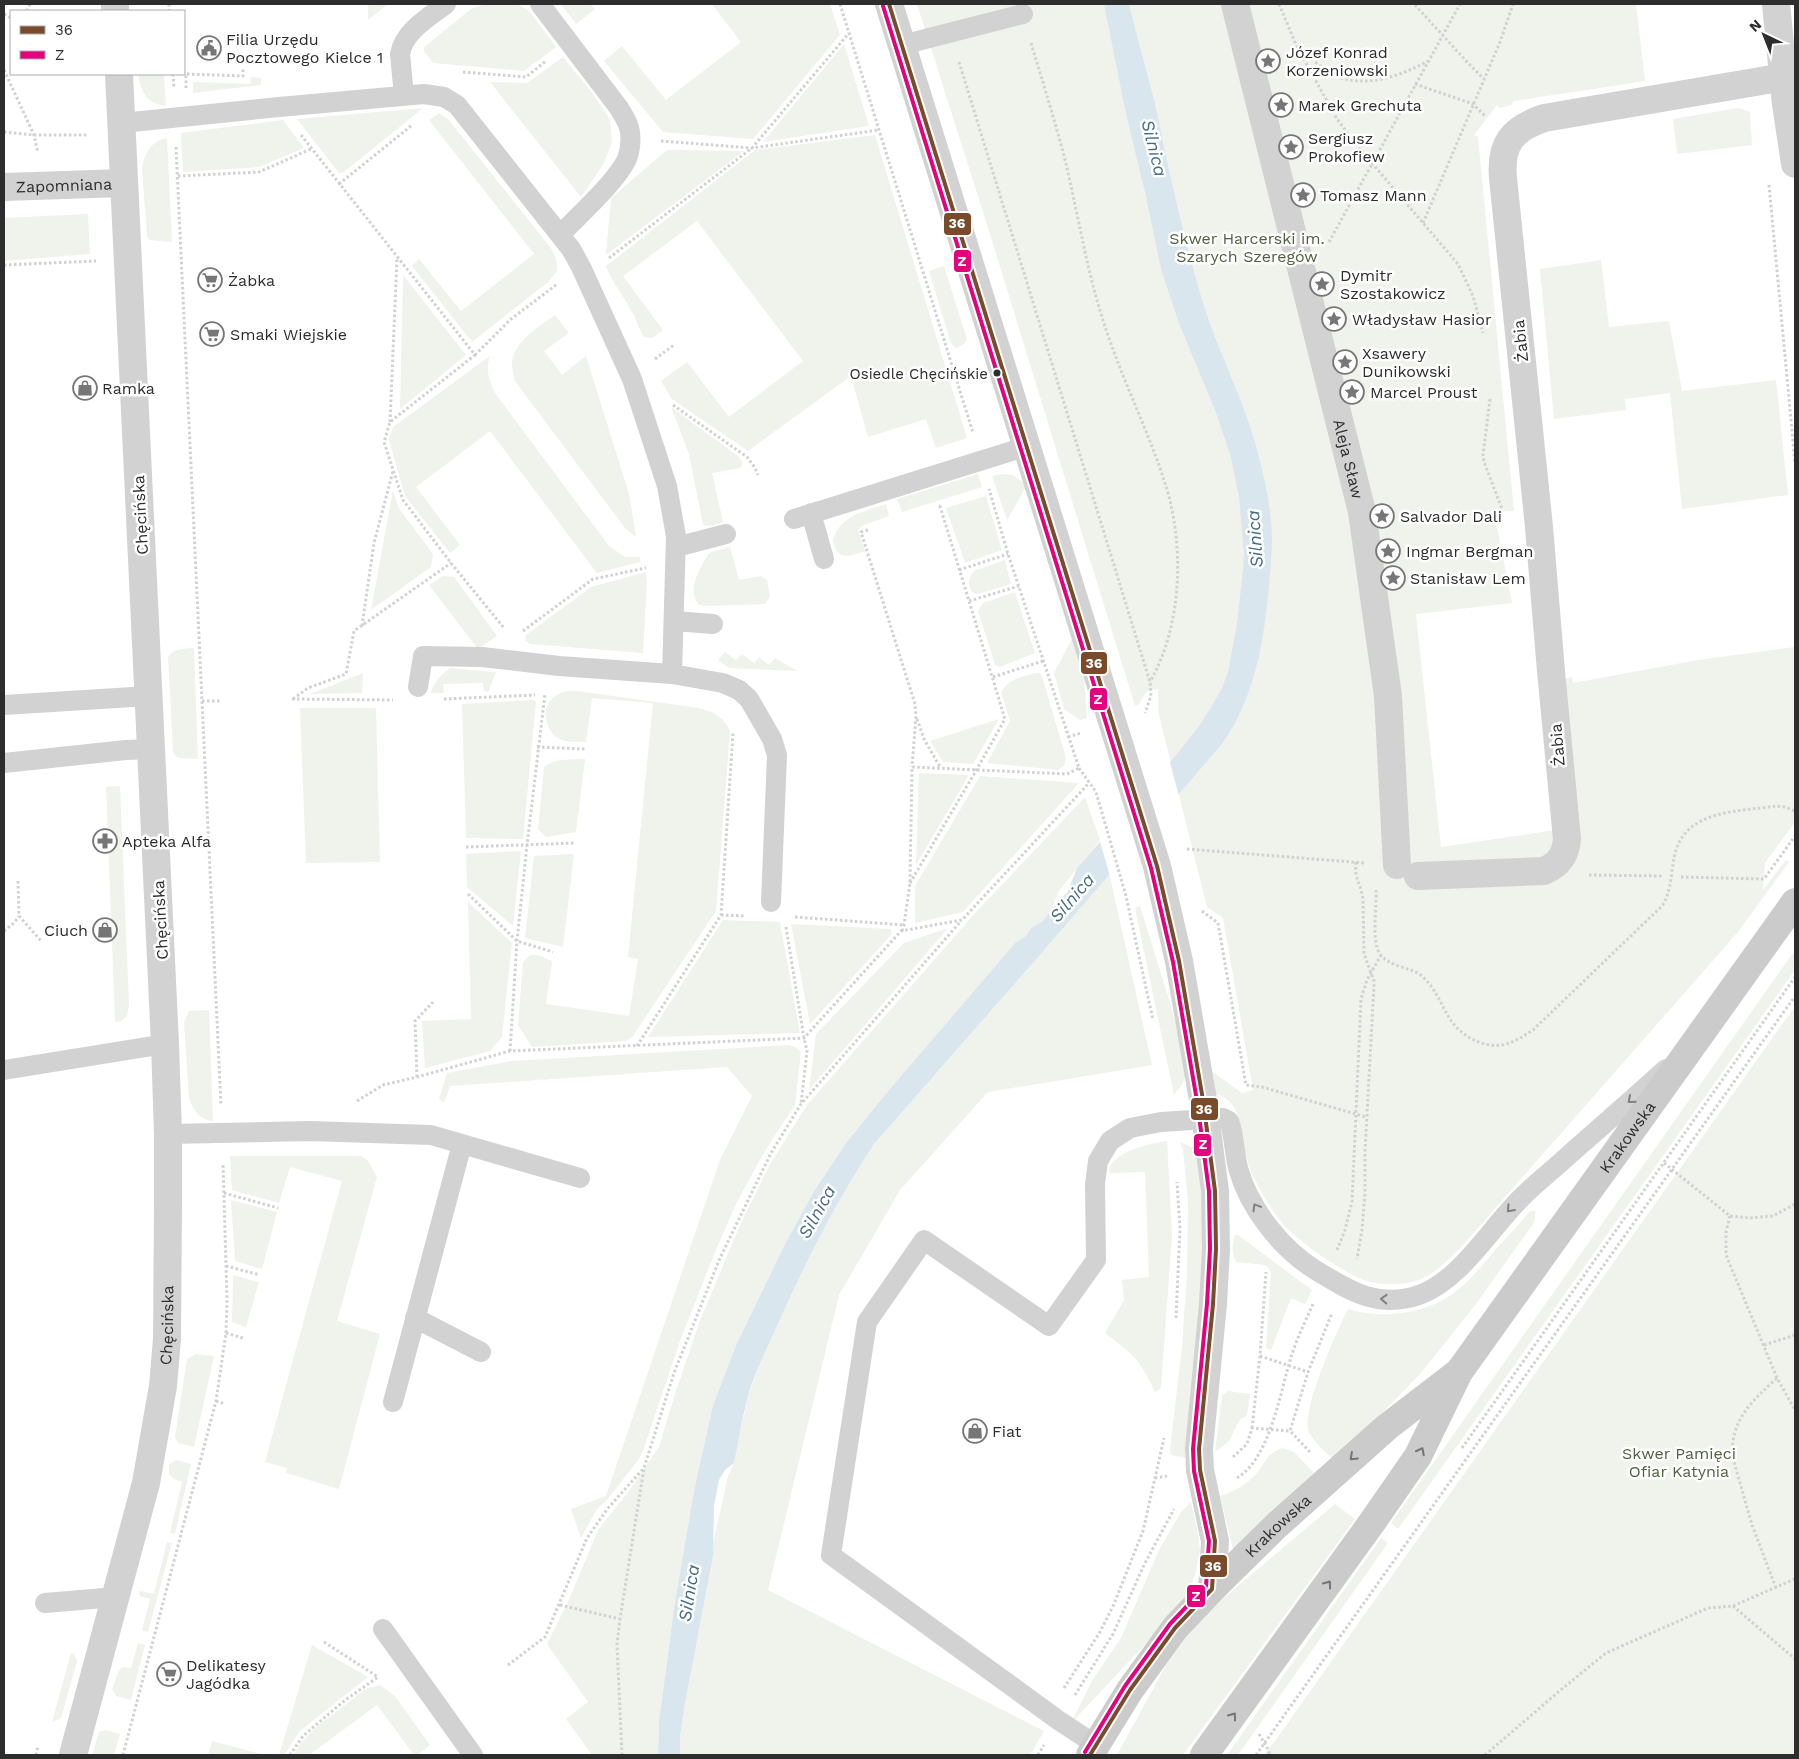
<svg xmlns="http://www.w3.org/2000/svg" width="1799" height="1759" font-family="'Work Sans',sans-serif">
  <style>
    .green { fill: #f0f2ec }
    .water { fill: #dae6ee }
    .pier { fill: #fff }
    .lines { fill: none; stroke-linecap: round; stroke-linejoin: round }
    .path { stroke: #d1d1d1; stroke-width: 3; stroke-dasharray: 2.5 2.5; stroke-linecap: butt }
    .lane { stroke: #d2d2d2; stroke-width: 20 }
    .street { stroke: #d2d2d2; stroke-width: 28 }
    .secondary { stroke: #cbcbcb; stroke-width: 28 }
    .bus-1-casing { stroke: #fff; stroke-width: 8 }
    .bus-2-casing { stroke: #fff; stroke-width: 8 }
    .bus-1 { stroke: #7a4b2a; stroke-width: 4 }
    .bus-2 { stroke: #e5007d; stroke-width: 4 }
    .oneway { stroke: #808080 }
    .oneway2 { stroke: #747474 }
    .bus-dot { fill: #2d2d2d; stroke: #fff; stroke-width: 2 }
    .labels { text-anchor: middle; stroke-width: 5; stroke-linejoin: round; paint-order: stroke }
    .bus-label { font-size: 15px; fill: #2d2d2d; stroke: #fff; text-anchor: end }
    .poi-label { font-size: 16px; fill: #2d2d2d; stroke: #fff; text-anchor: start }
    .street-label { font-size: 16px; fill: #2d2d2d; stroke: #fff }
    .park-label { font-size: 16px; fill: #506240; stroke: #fff }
    .water-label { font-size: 18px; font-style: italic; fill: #456c84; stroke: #fff }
    .line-badge { stroke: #fff; stroke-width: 2 }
    .badge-label { font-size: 14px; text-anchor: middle; font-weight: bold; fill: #fff }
  </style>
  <rect width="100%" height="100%" fill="#fff"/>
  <path class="green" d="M 368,4 L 388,4 L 368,20 Z
    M 486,4 L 517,4 L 529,11 L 556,47 L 524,71 L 433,63 L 424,51 L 424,47 L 471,9 Z
    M 561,4 L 590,4 L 595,9 L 576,24 Z
    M 712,4 L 830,4 L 840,35 L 753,139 L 663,132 L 604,61 L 622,46 L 666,100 L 741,42 Z
    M 917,4 L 1636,4 L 1645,81 L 1514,101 L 1511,105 L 1500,108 L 1497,105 L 1474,135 L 1478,137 L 1480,158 L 1514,511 L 1494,512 L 1512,603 L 1416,614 L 1441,847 L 1576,827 L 1563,679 L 1572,677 L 1573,683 L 1698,660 L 1795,647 L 1795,822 L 1765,863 L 1763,890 L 1786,860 L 1789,862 L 1738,932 L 1463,1245 C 1448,1260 1433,1277 1412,1282 C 1399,1285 1383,1285 1370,1282 C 1347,1276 1302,1244 1285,1226 C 1273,1213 1264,1197 1256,1182 C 1247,1166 1245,1148 1241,1131 C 1239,1124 1239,1115 1235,1109 C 1231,1101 1223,1096 1215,1094 L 1213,1072 L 1242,1093 L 1253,1090 L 1223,918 L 1207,907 L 1158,711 L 1158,689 L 1147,691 L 1139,704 L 1135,706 L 990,234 Z
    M 844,44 L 869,126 L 763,142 Z
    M 563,57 L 593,94 L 610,120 L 612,142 L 604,163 L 581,197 L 490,82 L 527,83 Z
    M 138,74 L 164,74 L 166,106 C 145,102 142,93 138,74 Z
    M 251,77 L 261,78 L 261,85 L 193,93 L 193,82 L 250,84 Z
    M 423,108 L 344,172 L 339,173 L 297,119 Z
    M 1739,108 L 1750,112 L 1752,145 L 1677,154 L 1673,119 Z
    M 439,113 L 449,120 L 550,247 C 556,255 557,261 557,271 L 548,282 L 472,342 L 412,266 L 419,259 L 461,311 L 534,254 L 429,120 Z
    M 283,120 L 304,148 L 259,167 L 183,172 L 181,133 Z
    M 875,135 L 967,438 L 936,448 L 926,419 L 868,437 L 851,376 L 748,451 L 672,399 L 661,381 L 687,362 L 729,417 L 803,361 L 697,221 L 623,276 L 663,330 L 652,338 L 644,337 C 639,330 637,320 632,312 C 624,296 612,283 606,266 L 755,150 Z
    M 167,138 L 172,242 L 149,240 L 147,236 L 142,168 C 145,153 151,141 167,138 Z
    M 667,150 L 744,151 L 606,255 L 611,198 Z
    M 88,214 L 90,254 L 4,261 L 4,218 Z
    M 1601,260 L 1609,327 L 1669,321 L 1682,391 L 1776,380 L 1788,495 L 1682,509 L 1670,393 L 1625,399 L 1626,410 L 1554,419 L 1540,269 Z
    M 944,266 L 967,339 L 964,344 L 956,348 L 951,343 L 929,271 Z
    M 403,275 L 466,355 L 400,409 Z
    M 555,315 L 569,333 L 544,351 L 562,375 L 586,356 L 629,494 L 636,536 L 633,535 L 625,528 L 515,381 C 514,376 512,371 512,366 C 511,342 539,327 555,315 Z
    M 490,356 C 485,369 489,381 495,393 L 609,546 L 625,557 L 640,557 L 640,562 L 597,573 L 490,431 L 416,487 L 460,545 L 450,553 L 405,496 L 389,440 L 393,427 Z
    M 671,407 L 738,456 L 742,461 L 743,464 L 740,468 L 712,473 L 723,522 L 712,526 L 703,525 L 689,454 Z
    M 978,474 L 982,487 L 902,512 L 897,499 Z
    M 1001,474 L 1013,475 L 1027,485 L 1007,520 L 992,476 Z
    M 393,490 L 398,507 L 433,554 L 431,567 L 371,610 Z
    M 986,496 L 1002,550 L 965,563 L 946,508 Z
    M 886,504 L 889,516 L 861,526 L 858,530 L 865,551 C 849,556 838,562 833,541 C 838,516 866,511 886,504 Z
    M 730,547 L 739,580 L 761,576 L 767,580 L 770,597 L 765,604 L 708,606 L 699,605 C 688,591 696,577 703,563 C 705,560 707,555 710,553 C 715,550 724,549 730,547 Z
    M 1005,560 L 1011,584 L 978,594 L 973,593 C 967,586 968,578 974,571 Z
    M 646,572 L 647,584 L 643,653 L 530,644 L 525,640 L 526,635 L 591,587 Z
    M 443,576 L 454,577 L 497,636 L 478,649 L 429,585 Z
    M 1015,592 L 1035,653 L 1000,667 L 995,665 L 994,661 L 978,611 L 983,603 Z
    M 1075,633 L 1084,674 L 1087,718 L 1080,720 L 1064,709 L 1054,673 Z
    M 194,648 L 198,759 L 180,758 L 175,756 L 173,752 L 168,658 C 172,648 184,649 194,648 Z
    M 725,652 L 736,660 L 742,654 L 754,663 L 759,657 L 769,665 L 775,658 L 798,671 L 729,668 L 718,660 Z
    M 450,668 L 496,672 L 488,692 L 484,691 L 483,683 L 443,684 L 444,693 L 431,693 C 434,681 440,676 450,668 Z
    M 363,673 L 362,693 L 310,694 Z
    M 1035,673 L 1040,673 L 1042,676 L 1066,758 L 1064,766 L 1058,770 L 987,763 L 1010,721 L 1001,692 C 1008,679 1022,677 1035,673 Z
    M 567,691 L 577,691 L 699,708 C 713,712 725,717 730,732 L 716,911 L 633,1036 L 626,1041 L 532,1047 L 518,1025 L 523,963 C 531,949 540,956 552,961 L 546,1004 L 629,1016 L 638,959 L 628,957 L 653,703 L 592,698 L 586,742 C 578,742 567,743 559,739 C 547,732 541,712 550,701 C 555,695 561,693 567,691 Z
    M 533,700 L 536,702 L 523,839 L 466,838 L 462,704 Z
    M 300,708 L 376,708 L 380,862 L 306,863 Z
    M 999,719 L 973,764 L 943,762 L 930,741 Z
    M 585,759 L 576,832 L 546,837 L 538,829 L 544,767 C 555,758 570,760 585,759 Z
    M 919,773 L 969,775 L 916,865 Z
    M 980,776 L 1079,783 L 963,912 L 915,923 L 915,886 Z
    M 120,786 L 129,1004 L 127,1016 L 121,1021 L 115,1022 L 106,787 Z
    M 1085,797 L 1100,840 L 1058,892 L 1052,909 L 1043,921 L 1031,928 L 1026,936 L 1016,942 L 889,1090 L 846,1143 L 813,1193 L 786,1242 L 737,1343 L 713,1405 L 694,1491 L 668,1650 L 659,1720 L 658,1755 L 592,1755 L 566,1719 L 588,1702 L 547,1644 L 568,1602 L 598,1530 L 629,1491 L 659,1447 L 674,1397 L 699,1323 L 740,1225 L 769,1166 L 807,1105 L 977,911 Z
    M 521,851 L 513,926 L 467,887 L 466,854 Z
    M 574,854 L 563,947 L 525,938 L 534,856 Z
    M 1109,872 L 1152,1065 L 988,1092 L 900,1190 L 839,1295 L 768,1590 L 1044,1731 L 1030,1755 L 680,1755 L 680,1738 L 684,1709 L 713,1556 L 713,1544 L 728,1476 L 734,1463 L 748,1396 L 763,1357 L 803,1269 L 829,1218 L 856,1171 L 874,1144 L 1032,964 Z
    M 468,902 L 512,943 L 502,1037 L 490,1051 L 425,1068 L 422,1021 L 471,1019 Z
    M 1140,906 L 1171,1006 L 1187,1073 L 1182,1085 L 1174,1095 L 1135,908 Z
    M 723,920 L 780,922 L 800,1033 L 648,1037 Z
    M 791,924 L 891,929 L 892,934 L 810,1024 Z
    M 948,928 L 809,1090 L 816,1034 L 904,943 Z
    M 1795,950 L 1795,970 L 1398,1529 L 1391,1523 Z
    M 1795,1006 L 1795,1755 L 1264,1755 L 1275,1741 Z
    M 209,1010 L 213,1121 C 200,1120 193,1110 189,1098 L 184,1022 L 189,1011 Z
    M 788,1045 L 795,1047 L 801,1052 L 795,1105 L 773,1138 L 757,1165 L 736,1204 L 715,1252 L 680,1341 L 644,1448 L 639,1459 L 607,1500 L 597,1509 L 581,1538 L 571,1509 L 606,1496 L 720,1160 L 752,1096 L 727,1067 L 450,1086 L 444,1103 L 439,1099 L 447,1073 L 511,1061 Z
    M 1167,1141 L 1172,1235 L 1161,1388 L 1155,1392 C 1140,1359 1133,1354 1105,1333 L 1124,1300 L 1122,1280 L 1149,1277 L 1145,1172 L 1110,1173 L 1109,1168 C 1119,1150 1148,1144 1167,1141 Z
    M 1180,1142 L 1193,1148 L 1199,1156 L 1203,1193 L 1204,1237 L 1199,1334 L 1185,1458 L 1171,1455 L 1170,1450 L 1182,1346 L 1187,1274 L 1188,1202 L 1183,1149 Z
    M 230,1156 L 361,1156 L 368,1161 L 377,1177 L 337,1321 L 380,1334 L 339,1489 L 286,1473 L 287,1468 L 265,1462 L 342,1181 L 290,1167 L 279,1203 L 232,1190 Z
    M 231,1200 L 277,1212 L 262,1269 L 235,1261 Z
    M 1532,1211 L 1535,1211 L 1535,1219 L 1533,1224 L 1476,1304 L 1421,1373 L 1388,1407 L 1332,1459 C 1325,1451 1314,1442 1309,1433 C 1300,1412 1337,1331 1348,1309 C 1382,1320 1425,1314 1454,1293 C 1470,1281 1483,1264 1496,1249 C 1507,1237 1519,1225 1529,1212 Z
    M 1235,1235 L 1238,1235 L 1312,1290 L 1305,1304 L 1291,1298 L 1271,1350 L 1266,1348 L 1271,1272 L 1266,1265 L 1237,1262 C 1231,1256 1232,1243 1235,1235 Z
    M 233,1275 L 259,1282 L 246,1327 L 232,1322 Z
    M 196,1354 L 214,1356 L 194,1447 L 178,1443 L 175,1437 L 187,1359 Z
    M 1228,1391 L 1250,1394 L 1247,1416 L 1240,1419 L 1229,1441 L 1215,1452 L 1222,1395 Z
    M 1282,1448 L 1294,1452 L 1316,1475 L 1233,1549 L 1220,1496 C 1234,1492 1247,1484 1257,1473 C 1265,1462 1268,1453 1282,1448 Z
    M 176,1460 L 191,1464 L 175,1534 L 170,1533 L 182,1482 L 174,1479 L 169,1474 L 169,1465 Z
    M 1191,1502 L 1198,1533 L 1200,1551 L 1195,1575 L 1187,1596 L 1165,1623 L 1075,1719 L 1073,1719 L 1092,1681 L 1121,1638 L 1159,1550 L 1181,1512 Z
    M 1335,1504 L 1355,1519 L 1183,1755 L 1117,1755 L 1172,1654 L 1201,1617 Z
    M 1381,1538 L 1388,1543 L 1238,1755 L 1227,1755 Z
    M 167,1542 L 172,1543 L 148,1632 L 142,1630 L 150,1599 L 140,1596 L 139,1593 L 140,1591 L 154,1594 Z
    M 138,1643 L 145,1645 L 131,1700 L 116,1696 L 112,1689 L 118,1672 L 123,1667 L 131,1668 Z
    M 312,1645 L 368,1677 L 305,1727 L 299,1732 L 284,1755 L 279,1755 Z
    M 71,1653 L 74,1654 L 77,1661 L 61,1718 L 52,1722 Z
    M 380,1685 L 395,1696 L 430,1745 L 418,1755 L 414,1755 L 377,1705 L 309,1755 L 293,1755 L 301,1743 L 314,1729 L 365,1689 Z
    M 106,1730 L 120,1734 L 114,1755 L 92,1755 L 99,1732 Z
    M 212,1741 L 264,1755 L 208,1755 Z"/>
  <path class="water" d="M 1104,4 L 1129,4 C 1137,40 1149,76 1157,113 C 1169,173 1183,234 1200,293 C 1216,349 1245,400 1259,457 C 1266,483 1271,510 1272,537 C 1272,556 1270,575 1268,595 C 1263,647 1253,700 1222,744 L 1032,964 L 874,1144 C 836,1201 805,1263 777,1326 C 767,1349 755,1372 748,1396 C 742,1418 739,1441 734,1463 L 725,1470 L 719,1480 L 714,1506 L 713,1556 L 684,1709 L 680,1738 L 680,1755 L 658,1755 L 659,1720 L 674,1609 L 694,1491 L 713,1405 L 737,1343 L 786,1242 L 813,1193 L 846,1143 L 889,1090 L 1016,942 L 1026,936 L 1031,928 L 1043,921 L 1057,902 L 1067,893 L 1077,868 L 1177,754 L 1202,722 L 1211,707 L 1222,688 L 1228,672 L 1237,624 L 1243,569 L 1244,554 L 1239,496 L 1230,454 L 1215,410 L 1180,326 L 1161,269 L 1145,192 L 1126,114 Z"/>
  <path class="pier" d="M 1169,759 L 1179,796 L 1110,876 L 1099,838 Z"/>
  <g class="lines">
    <path class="path" d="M 169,4 L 169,11
      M 840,4 L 973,433
      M 1279,4 L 1297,47 L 1337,119 L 1354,142 L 1458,264 L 1473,296 L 1483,333
      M 1415,5 L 1468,63 L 1484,79
      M 27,11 L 30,4
      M 4,14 L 11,18
      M 1031,43 C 1042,79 1053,115 1063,152 C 1077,207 1085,263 1102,317 C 1119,373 1146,425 1164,480 C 1185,542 1183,624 1150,682
      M 1300,49 C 1312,58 1326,74 1341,78 C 1371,87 1402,75 1428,61
      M 959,62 L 1150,682 L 1151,696 L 1145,713
      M 4,70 L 34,135 L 38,153
      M 463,72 L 526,77 L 546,61
      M 173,74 L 174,88
      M 1415,84 L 1473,104 L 1486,117
      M 186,88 L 186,74 L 243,76 L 243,67
      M 4,132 L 34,135 L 88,135
      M 301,135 L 475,355 L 390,422 L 384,442 L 403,500 L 451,563 L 504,628
      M 661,141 L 752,148 L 879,130
      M 176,147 L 221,1105
      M 178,176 L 259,172 L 311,149
      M 339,184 L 411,126
      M 1769,185 L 1795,463
      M 1423,223 L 1500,42 L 1513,4
      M 1329,242 L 1460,4
      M 609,258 L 752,148 L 849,33
      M 4,265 L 96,261
      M 475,355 L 511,319 L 556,285
      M 655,359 L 674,345
      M 1490,399 L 1483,455 L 1484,462 L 1502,509
      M 673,405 L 747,457 L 755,468 L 758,475
      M 390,422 L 397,258
      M 868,530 L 861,532 L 915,704 L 916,716 L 912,767
      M 959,570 L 1008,554
      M 969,601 L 1019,586
      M 362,626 L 374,543 L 393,471
      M 523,631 L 593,579 L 646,568
      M 993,677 L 1043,661
      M 292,699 L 393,700
      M 293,699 L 308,688 L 346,674 L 354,631 L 451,563
      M 444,699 L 535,695
      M 202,701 L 222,701
      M 917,719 L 924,739 L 940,767
      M 1068,737 L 1081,733
      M 537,747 L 585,749
      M 1079,768 L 1096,792 L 1126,896 L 1153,1020
      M 466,847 L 575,843
      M 1187,849 L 1365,863
      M 1356,862 C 1354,879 1361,884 1363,899 L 1364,954 L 1374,981 L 1374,986 L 1365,1151 L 1365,1193 L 1362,1230 L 1357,1259
      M 1589,875 L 1662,876
      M 1681,877 L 1764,879 L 1795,836
      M 18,881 L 19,916 L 42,942
      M 910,883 L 977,769 L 1005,719 L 940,506 L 941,506
      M 1376,890 C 1377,906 1371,942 1380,954 C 1390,968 1411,966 1423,977 C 1436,989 1441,1005 1450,1019 C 1460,1035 1482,1048 1502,1045 C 1514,1043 1523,1036 1533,1030 L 1662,906 C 1671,893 1671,873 1674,858 C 1683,809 1737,812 1776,806 L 1785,807 L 1795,811
      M 468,894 L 517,941 L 553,952
      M 1202,911 L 1218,923 L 1246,1085 L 1262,1087 L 1366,1117
      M 721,915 L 746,916
      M 795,917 L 904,925
      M 786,927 L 804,1038 L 807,1051 L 801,1104
      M 4,931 L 14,923 L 19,916
      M 902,931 L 904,925 L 910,883 L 912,767 L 1067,774 L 1079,768 L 1008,554 L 989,489
      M 637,1046 L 721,915 L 733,733
      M 510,1051 L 517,941 L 527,845 L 545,694
      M 417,1077 L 415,1021 L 433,1002
      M 357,1101 L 383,1085 L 417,1077 L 510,1051 L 804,1038 L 901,931 L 962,920 L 1089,783
      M 1664,1163 L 1730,1216 L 1749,1218 L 1773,1216 L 1795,1204
      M 224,1193 L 278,1208
      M 1730,1216 L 1726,1232 L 1726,1255 L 1777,1378 L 1795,1410
      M 1337,1250 L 1345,1230 L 1352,1202 L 1361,999 L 1367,980 L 1381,955
      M 226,1266 L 260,1275
      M 1176,1318 L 1180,1229 L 1177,1182
      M 226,1333 L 243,1338
      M 1764,1345 L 1795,1335
      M 1260,1356 L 1308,1372
      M 216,1401 L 225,1404
      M 1252,1428 L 1260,1356 L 1266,1272
      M 1462,1448 L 1795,977
      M 1310,1452 L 1290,1431 L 1308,1372 L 1332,1313
      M 1233,1457 L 1247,1444 L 1252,1428 L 1290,1431
      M 1155,1478 L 1167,1476
      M 1237,1478 C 1271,1457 1280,1391 1292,1354 C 1298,1336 1306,1320 1313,1304
      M 1776,1588 L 1752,1525 L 1732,1455 C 1732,1418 1752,1401 1777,1378
      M 560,1605 L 620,1619
      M 1733,1606 L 1795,1659
      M 324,1642 L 378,1677
      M 508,1665 L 545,1637 L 587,1538 L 608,1508 L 644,1468 L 674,1373 L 720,1258 L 771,1153 L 801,1104 L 961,921
      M 1064,1688 L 1100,1632 L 1114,1604 L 1143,1531 L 1164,1438
      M 1075,1695 L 1113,1634 L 1144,1565 L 1174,1509
      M 1259,1734 L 1269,1751 L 1269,1755
      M 36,1755 L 38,1746
      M 123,1755 L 216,1401 L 226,1333 L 227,1299 L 223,1163
      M 290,1755 L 303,1736 L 344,1701 L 378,1677
      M 622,1755 L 617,1644 L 620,1619 L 644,1468
      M 1038,1755 L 1044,1745
      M 1256,1755 L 1795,996
      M 1485,1755 L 1563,1688 L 1606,1653 L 1708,1608 L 1733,1606 L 1795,1579"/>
    <path class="lane" d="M 540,4 L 619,108 C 623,115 629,123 630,132 C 631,141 630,151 627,159 C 616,182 580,214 561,234
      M 902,45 L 1023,14
      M 404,96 L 400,54 C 404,31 429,17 446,4
      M 122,123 L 279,107 L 424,94 L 444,97 L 457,105 L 571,249 L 581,267 L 632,379 L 667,486 L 676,536 L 672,674
      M 811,513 L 824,559
      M 794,519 L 1028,446
      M 676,547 L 726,534
      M 674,621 L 713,624
      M 418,687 L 423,656 L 482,657 L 559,666 L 672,674 L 723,683 L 739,690 L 749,699 L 772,739 L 777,755 L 771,902
      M 4,705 L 149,696
      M 4,763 L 126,750 L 152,749
      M 4,1070 L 165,1044
      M 168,1134 L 310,1131 L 431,1135 L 580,1178
      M 415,1318 L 481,1352
      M 393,1402 L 462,1144
      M 45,1603 L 116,1597
      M 383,1629 L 473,1755
      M 1096,1745 L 1058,1720 L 831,1555 L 867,1322 L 924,1240 L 1049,1326 L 1096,1260 L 1095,1184 L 1098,1161 L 1110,1141 L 1130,1128 L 1161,1122 L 1223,1118 L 1229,1121 L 1231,1127 C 1234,1140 1235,1154 1238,1168 C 1249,1208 1281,1249 1317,1271 C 1350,1291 1378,1309 1419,1295 C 1460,1281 1491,1227 1522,1197 C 1537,1182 1554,1169 1570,1154 C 1602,1126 1634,1098 1666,1069"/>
    <g class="street">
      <path d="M 115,4 L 115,11"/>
      <path d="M 889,4 L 1157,866 L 1179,961 L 1203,1100 L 1215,1191 L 1216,1249 L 1213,1304 L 1199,1449 L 1200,1470 L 1215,1541 L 1212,1589"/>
      <path id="s1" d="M 1235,4 L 1362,512 L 1388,696 L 1397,865"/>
      <path d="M 1776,4 L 1786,104 L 1795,164"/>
      <path id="s2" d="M 4,187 L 124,183"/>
      <path d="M 1418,876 L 1544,871 C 1558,865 1566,855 1567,839 L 1551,671 L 1539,527 L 1503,178 C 1500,144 1512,129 1544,118 L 1784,77"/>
      <path id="s3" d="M 73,1755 L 146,1483 L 163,1386 L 167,1339 L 168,1208 L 168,1134 L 165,1044 L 119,74"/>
    </g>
    <g class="secondary">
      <path id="s4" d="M 1090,1755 L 1130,1690 L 1175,1628 L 1212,1589 L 1276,1526 L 1387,1427 L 1456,1374"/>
      <path id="s5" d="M 1204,1755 L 1373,1521 L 1418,1456 L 1459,1372 L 1795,902"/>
    </g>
    <g class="bus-1-casing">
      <path id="bus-1" d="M 889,4 L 1157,866 L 1179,961 L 1203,1100 L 1215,1191 L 1216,1249 L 1213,1304 L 1199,1449 L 1200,1470 L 1215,1541 L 1212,1589 L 1175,1628 L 1130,1690 L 1090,1755"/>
    </g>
    <g class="bus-2-casing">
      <path id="bus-2" d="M 883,6 L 1151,868 L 1173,962 L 1197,1101 L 1209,1191 L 1210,1249 L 1207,1304 L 1193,1449 L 1194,1471 L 1209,1541 L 1206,1586 L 1170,1624 L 1125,1686 L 1085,1752"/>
    </g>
    <use href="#bus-1" class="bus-1"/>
    <use href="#bus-2" class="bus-2"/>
  </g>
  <defs><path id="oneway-chevron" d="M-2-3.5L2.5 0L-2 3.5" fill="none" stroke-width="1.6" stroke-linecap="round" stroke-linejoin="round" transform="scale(1.25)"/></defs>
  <g class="oneway">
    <use href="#oneway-chevron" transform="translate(1631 1100) rotate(139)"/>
    <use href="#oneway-chevron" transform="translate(1256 1207) rotate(-121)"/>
    <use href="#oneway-chevron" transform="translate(1510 1209) rotate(132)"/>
    <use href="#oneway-chevron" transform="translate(1384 1299) rotate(-177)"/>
  </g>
  <g class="oneway2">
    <use href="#oneway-chevron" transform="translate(1421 1451) rotate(-63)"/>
    <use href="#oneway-chevron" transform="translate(1353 1457) rotate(137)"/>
    <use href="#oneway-chevron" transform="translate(1328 1584) rotate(-54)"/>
    <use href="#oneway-chevron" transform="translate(1233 1716) rotate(-54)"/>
  </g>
  <defs>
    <g id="civic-ring" transform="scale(1.25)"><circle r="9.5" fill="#fff" stroke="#767676" stroke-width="1.5"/><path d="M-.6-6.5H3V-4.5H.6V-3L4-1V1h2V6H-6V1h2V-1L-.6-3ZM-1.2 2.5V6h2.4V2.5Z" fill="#767676"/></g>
    <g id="sight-ring" transform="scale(1.25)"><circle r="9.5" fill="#fff" stroke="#767676" stroke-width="1.5"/><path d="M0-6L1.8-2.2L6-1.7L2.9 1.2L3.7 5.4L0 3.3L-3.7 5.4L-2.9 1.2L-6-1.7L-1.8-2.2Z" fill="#767676"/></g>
    <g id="supermarket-ring" transform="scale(1.25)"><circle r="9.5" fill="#fff" stroke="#767676" stroke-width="1.5"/><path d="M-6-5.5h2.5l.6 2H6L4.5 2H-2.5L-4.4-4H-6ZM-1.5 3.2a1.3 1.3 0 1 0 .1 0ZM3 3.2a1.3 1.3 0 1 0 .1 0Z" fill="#767676"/></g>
    <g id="shop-ring" transform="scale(1.25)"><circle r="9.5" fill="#fff" stroke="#767676" stroke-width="1.5"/><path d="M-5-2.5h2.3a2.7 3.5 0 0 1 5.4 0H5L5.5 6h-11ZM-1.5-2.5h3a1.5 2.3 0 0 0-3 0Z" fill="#767676"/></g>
    <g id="pharmacy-ring" transform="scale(1.25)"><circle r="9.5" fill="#fff" stroke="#767676" stroke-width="1.5"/><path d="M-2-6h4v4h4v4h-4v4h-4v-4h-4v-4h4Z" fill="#767676"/></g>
  </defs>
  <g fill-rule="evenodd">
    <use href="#civic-ring" x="209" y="48"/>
    <use href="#sight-ring" x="1268" y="61"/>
    <use href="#sight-ring" x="1281" y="105"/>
    <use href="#sight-ring" x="1291" y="147"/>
    <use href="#sight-ring" x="1303" y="195"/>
    <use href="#supermarket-ring" x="210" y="280"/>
    <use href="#sight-ring" x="1322" y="284"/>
    <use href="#sight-ring" x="1334" y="319"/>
    <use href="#supermarket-ring" x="212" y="334"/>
    <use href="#sight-ring" x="1345" y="362"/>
    <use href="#shop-ring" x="85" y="388"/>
    <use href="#sight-ring" x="1352" y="392"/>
    <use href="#sight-ring" x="1382" y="516"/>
    <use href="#sight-ring" x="1388" y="551"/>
    <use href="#sight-ring" x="1393" y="578"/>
    <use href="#pharmacy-ring" x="105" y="841"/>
    <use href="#shop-ring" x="105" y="930"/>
    <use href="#shop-ring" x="975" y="1431"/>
    <use href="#supermarket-ring" x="169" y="1674"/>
  </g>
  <circle class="bus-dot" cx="997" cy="373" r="4.5"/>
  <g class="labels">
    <g class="bus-label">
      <text x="988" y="379">Osiedle Chęcińskie</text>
    </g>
    <g class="poi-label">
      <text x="226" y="45">Filia Urzędu<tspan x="226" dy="18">Pocztowego Kielce 1</tspan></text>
      <text x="1286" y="58">Józef Konrad<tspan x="1286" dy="18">Korzeniowski</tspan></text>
      <text x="1298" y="111">Marek Grechuta</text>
      <text x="1308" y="144">Sergiusz<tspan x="1308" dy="18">Prokofiew</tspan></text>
      <text x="1320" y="201">Tomasz Mann</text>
      <text x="1340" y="281">Dymitr<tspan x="1340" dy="18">Szostakowicz</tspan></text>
      <text x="228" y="286">Żabka</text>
      <text x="1352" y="325">Władysław Hasior</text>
      <text x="230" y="340">Smaki Wiejskie</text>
      <text x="1362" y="359">Xsawery<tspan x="1362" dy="18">Dunikowski</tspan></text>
      <text x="102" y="394">Ramka</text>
      <text x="1370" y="398">Marcel Proust</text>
      <text x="1400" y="522">Salvador Dali</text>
      <text x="1406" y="557">Ingmar Bergman</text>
      <text x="1410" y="584">Stanisław Lem</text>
      <text x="122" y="847">Apteka Alfa</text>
      <text x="88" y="936" text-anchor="end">Ciuch</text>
      <text x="992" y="1437">Fiat</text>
      <text x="186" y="1671">Delikatesy<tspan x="186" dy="18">Jagódka</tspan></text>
    </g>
    <g class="street-label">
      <text dy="6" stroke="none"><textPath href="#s2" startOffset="60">Zapomniana</textPath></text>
      <text transform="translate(1520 341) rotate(-96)" y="6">Żabia</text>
      <text dy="6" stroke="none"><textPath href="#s1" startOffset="469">Aleja Sław</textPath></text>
      <text transform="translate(140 515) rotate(-93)" y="6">Chęcińska</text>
      <text transform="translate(1557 745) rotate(-95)" y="6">Żabia</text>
      <text transform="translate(160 920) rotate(-93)" y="6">Chęcińska</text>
      <text dy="6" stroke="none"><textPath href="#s5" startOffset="750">Krakowska</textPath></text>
      <text dy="6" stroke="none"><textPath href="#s3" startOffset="441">Chęcińska</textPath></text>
      <text dy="6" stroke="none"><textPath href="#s4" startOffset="298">Krakowska</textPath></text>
    </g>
    <g class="park-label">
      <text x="1247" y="244">Skwer Harcerski im.<tspan x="1247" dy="18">Szarych Szeregów</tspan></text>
      <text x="1679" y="1459">Skwer Pamięci<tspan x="1679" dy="18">Ofiar Katynia</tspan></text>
    </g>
    <g class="water-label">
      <text transform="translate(1154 148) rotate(76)" y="6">Silnica</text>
      <text transform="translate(1255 539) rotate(-94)" y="6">Silnica</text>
      <text transform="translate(1072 898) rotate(-49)" y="6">Silnica</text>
      <text transform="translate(817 1212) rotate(-61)" y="6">Silnica</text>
      <text transform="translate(689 1593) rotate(-81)" y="6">Silnica</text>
    </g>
  </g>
  <g class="line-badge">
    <rect x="943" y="212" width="29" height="24" rx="5" fill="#7a4b2a"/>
    <rect x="953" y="249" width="19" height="24" rx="5" fill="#e5007d"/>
    <rect x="1080" y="651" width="28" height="24" rx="5" fill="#7a4b2a"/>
    <rect x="1089" y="687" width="19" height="24" rx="5" fill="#e5007d"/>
    <rect x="1190" y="1097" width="29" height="24" rx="5" fill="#7a4b2a"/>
    <rect x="1193" y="1133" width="19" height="24" rx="5" fill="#e5007d"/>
    <rect x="1199" y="1554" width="29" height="24" rx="5" fill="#7a4b2a"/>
    <rect x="1186" y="1584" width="20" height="24" rx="5" fill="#e5007d"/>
  </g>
  <g class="badge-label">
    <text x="957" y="228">36</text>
    <text x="962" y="266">Z</text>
    <text x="1094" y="668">36</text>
    <text x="1098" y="704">Z</text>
    <text x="1204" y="1114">36</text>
    <text x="1203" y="1149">Z</text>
    <text x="1213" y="1571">36</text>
    <text x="1196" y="1601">Z</text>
  </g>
  <rect width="1799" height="1759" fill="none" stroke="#2d2d2d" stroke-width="10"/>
  <rect x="10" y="10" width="175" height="65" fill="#ffffff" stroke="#ababab"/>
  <rect x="20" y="26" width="25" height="8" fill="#7a4b2a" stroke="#ababab"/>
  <text x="55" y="35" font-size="15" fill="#2d2d2d">36</text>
  <rect x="20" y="51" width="25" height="8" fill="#e5007d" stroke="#ababab"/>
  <text x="55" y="60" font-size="15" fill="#2d2d2d">Z</text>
  <g transform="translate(1764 35) rotate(317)" stroke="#ffffff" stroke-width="4" paint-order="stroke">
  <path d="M0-4L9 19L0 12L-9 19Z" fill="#2d2d2d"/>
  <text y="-8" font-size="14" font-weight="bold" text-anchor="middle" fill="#2d2d2d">N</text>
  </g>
</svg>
